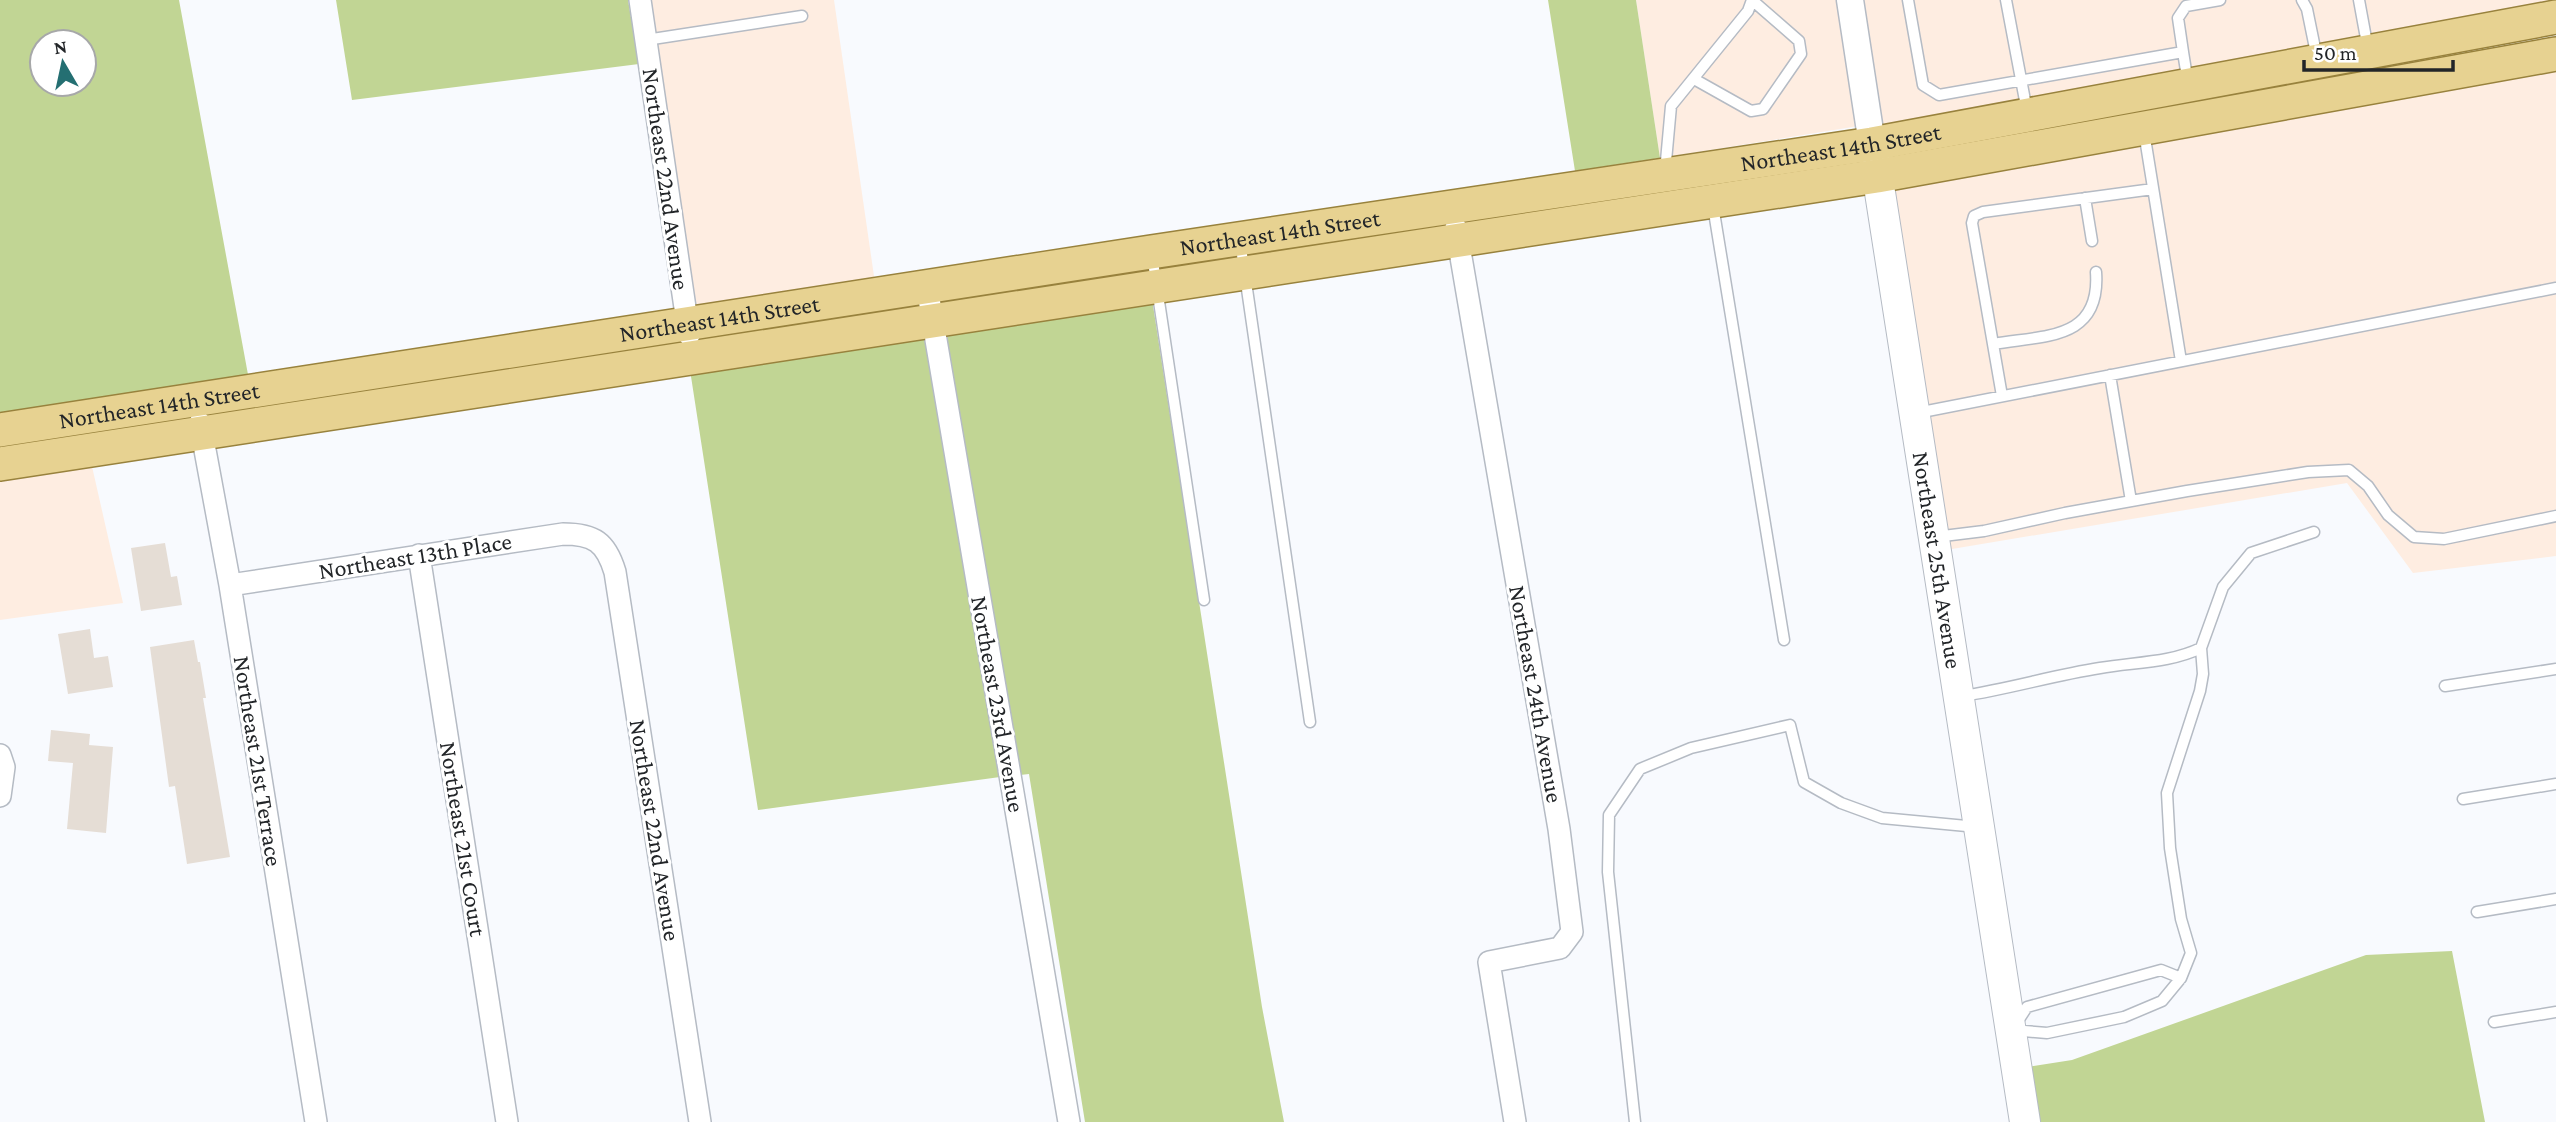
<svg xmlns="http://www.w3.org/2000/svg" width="2556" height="1122" font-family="'Crimson Pro',serif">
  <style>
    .commercial { fill: #feede1 }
    .green { fill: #c1d594; fill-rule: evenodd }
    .building { fill: #e5ddd5 }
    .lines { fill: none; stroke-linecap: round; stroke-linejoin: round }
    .service-casing { stroke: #b5bbc4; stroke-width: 13 }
    .minor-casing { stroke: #b5bbc4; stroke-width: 24 }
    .tertiary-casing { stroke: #b5bbc4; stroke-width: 29 }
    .secondary-casing { stroke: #b5bbc4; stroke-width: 32 }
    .primary-casing { stroke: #98823d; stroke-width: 36 }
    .service { stroke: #fff; stroke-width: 10 }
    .minor { stroke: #fff; stroke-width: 21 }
    .tertiary { stroke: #fff; stroke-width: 26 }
    .secondary { stroke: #fff; stroke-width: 30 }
    .primary { stroke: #e7d291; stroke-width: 33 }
    .labels { text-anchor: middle; stroke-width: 6; stroke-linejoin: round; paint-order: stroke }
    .street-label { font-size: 24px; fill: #222528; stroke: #fff }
  </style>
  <rect width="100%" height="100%" fill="#f8fafe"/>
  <path class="commercial" d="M 650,0 L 834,0 L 875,283 L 696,311 Z
    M 1636,0 L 1839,0 L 1859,126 L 1660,158 Z
    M 1861,0 L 2555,0 L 1880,130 Z
    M 2556,65 L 2556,556 L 2413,573 L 2347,483 L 1946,550 L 1889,186 Z
    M 91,462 L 123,603 L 0,620 L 0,476 Z"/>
  <path class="green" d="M 0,0 L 179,0 L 249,380 L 0,418 ZM 42,42 L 84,42 L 84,84 L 42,84 Z
    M 336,0 L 628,0 L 639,64 L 352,100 Z
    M 1548,0 L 1636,0 L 1660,158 L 1575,171 Z
    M 1152,299 L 1262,1007 L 1284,1122 L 1085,1122 L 1029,774 L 1020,775 L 945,331 Z
    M 924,334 L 1000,777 L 758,810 L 690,370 Z
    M 2452,951 L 2485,1122 L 2036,1122 L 2027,1067 L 2072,1060 L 2366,955 Z"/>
  <path class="building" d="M 165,543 L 171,577 L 177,576 L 182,605 L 141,611 L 131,548 Z
    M 90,629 L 94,658 L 108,656 L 113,687 L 68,694 L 58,634 Z
    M 194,640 L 198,662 L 200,662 L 206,698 L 203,698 L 230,857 L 187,864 L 175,786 L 169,787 L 150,647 Z
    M 51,730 L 90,734 L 89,745 L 113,747 L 106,833 L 67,829 L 73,763 L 48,761 Z"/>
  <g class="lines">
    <g class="service-casing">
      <path id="service" d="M 1908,0 L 1923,85 L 1939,95 L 2183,52 L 2188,83
        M 2006,0 L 2027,111
        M 2302,0 L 2307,9 L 2317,58
        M 2359,0 L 2368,49
        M 646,40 L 802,16
        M 2183,52 L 2178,18 L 2186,6 L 2220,0
        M 1694,79 L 1751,111 L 1763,109 L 1801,54 L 1799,41 L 1752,0
        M 2144,132 L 2181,361
        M 1665,172 L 1671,106 L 1748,11 L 1752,0
        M 2085,198 L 2092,241
        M 1713,206 L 1784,640
        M 1240,241 L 1310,722
        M 1152,255 L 1204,600
        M 1993,344 C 2044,335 2101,341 2096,272
        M 2110,375 L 2131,501
        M 2002,396 L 1972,223 L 1974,216 L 1983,212 L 2153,189
        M 1917,413 L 2556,288
        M 1935,537 L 1984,531 L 2065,513 L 2187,491 L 2308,472 L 2349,470 L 2368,486 L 2388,515 L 2414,537 L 2444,539 L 2556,516
        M 2445,686 L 2556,669
        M 1962,696 C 2009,689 2054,675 2100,668 C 2135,662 2170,663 2201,648 L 2223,587 L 2251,553 L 2314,532
        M 2463,799 L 2556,784
        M 2477,912 L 2556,899
        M 2181,978 L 2161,970 L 2027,1007 L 2012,1030 L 2047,1033 L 2124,1017 L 2162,1001 L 2181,978 L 2191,953 L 2181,919 L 2170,848 L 2167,793 L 2200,691 L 2203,674 L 2201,648
        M 2494,1022 L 2556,1012
        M 1635,1122 L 1608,872 L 1609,815 L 1640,769 L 1691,748 L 1790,725 L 1804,782 L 1841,803 L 1882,818 L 1977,827"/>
    </g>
    <g class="minor-casing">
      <path id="minor" d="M 640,0 L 689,335
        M 1456,228 L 1559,829 L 1572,932 L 1560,948 L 1489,962 L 1515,1122
        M 927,287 L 1069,1122
        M 200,423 L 230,585 L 316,1122
        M 419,555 L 507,1122
        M 230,585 L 563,534 C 594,534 606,542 615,572 L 700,1122
        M 0,755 L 4,767 L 0,796"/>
    </g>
    <g class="tertiary-casing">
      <path id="tertiary" d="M 1850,0 L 1872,144"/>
    </g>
    <g class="secondary-casing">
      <g id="secondary">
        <path id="s1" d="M 1874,154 L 2025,1122"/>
      </g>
    </g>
    <g class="primary-casing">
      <g id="primary">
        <path id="s2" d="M 0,430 L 1151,252 L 1872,144 L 2556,17"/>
        <path d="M 0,464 L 1877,176 L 2556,54"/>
      </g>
    </g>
    <use href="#service" class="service"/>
    <use href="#minor" class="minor"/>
    <use href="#tertiary" class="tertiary"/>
    <use href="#secondary" class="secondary"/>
    <use href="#primary" class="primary"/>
  </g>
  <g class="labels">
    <g class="street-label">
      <text dy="8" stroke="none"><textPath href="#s2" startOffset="1862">Northeast 14th Street</textPath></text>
      <text transform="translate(666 179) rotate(82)" y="8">Northeast 22nd Avenue</text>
      <text dy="8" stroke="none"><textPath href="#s2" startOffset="1295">Northeast 14th Street</textPath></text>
      <text dy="8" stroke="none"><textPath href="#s2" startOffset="728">Northeast 14th Street</textPath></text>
      <text dy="8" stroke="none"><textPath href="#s2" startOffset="161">Northeast 14th Street</textPath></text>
      <text transform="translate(415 556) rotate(-9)" y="8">Northeast 13th Place</text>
      <text dy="8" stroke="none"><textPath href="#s1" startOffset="411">Northeast 25th Avenue</textPath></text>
      <text transform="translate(1536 694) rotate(80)" y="8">Northeast 24th Avenue</text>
      <text transform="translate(998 704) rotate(80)" y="8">Northeast 23rd Avenue</text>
      <text transform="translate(258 761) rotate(81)" y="8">Northeast 21st Terrace</text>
      <text transform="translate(655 830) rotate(81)" y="8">Northeast 22nd Avenue</text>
      <text transform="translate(463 839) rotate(81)" y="8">Northeast 21st Court</text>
    </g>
  </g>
  <g transform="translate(63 63) rotate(351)"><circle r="33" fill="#ffffff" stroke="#a7a8a9" stroke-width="2"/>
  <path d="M0-5L12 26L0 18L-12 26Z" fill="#246f72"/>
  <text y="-10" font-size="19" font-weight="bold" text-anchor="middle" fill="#222528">N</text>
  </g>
  <path d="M2304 60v10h149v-10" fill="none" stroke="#222528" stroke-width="3.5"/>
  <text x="2314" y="60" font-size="21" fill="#222528" stroke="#ffffff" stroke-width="5" paint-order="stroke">50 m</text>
</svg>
